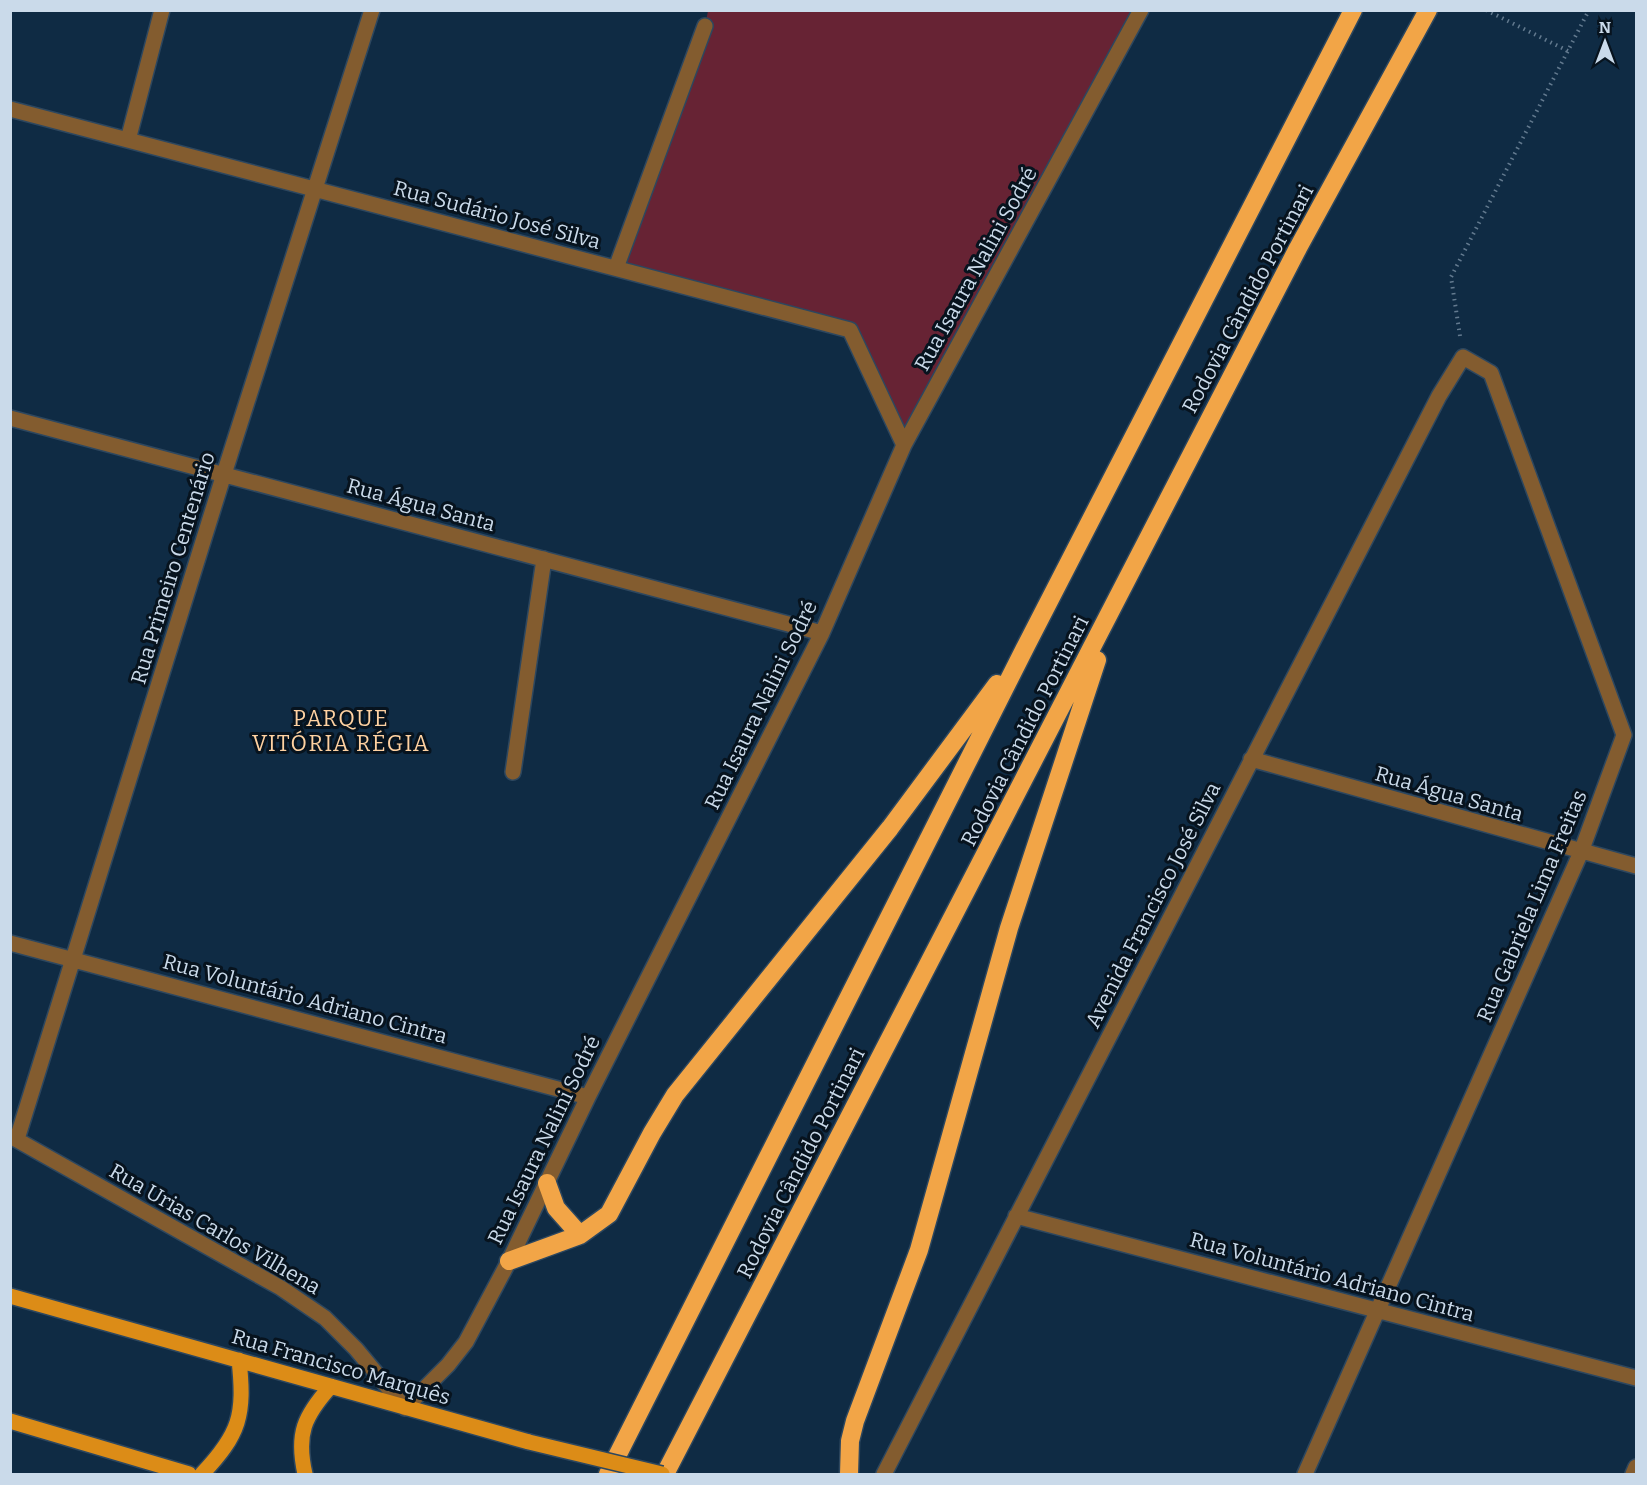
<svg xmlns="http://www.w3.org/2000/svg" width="1647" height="1485" font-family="Bitter,serif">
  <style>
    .green { fill: #672334 }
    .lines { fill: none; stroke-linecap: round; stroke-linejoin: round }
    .minor-casing { stroke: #2d475f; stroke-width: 18 }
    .major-casing { stroke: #2d475f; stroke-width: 18 }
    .highway-casing { stroke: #2d475f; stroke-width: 21 }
    .path { stroke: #637a8f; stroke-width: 4; stroke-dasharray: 1.5 4.5; stroke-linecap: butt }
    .minor { stroke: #835c2f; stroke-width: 15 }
    .major { stroke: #dc8c17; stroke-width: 15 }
    .highway { stroke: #f2a547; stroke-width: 18 }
    .major-bridge-casing { stroke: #2d475f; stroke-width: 18; stroke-linecap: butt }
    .major-bridge { stroke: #dc8c17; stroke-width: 15 }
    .labels { text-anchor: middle; stroke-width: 6; stroke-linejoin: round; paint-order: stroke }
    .street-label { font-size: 21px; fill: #cadaea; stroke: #07131e }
    .neighbourhood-label { font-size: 22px; letter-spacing: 1.5px; fill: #ffd2a2; stroke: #07131e }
  </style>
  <rect width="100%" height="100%" fill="#0f2b44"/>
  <path class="green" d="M 708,11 L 1141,11 L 904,445 L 850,330 L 616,268 L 705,26 Z"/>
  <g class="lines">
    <g class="minor-casing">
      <path id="minor" d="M 10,109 L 850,330 L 904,445
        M 128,140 L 162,10
        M 616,268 L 705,26
        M 10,418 L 822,633
        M 1251,759 L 1636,866
        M 513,772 L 544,559
        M 10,943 L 588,1097
        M 10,1136 L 281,1288 L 325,1318 L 356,1349 L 405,1408 L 448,1365 L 466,1342 L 509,1261 L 588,1097 L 822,633 L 904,445 L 1141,10
        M 17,1139 L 224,474 L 372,10
        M 1016,1216 L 1636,1378
        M 884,1474 L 1439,396 L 1463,357 L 1491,373 L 1624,735 L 1581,852 L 1305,1474
        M 1633,1474 L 1636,1467"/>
    </g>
    <g class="major-casing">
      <path id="major" d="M 10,1296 L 529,1442
        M 10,1421 L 189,1474
        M 202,1474 C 240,1434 245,1415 239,1360
        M 305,1474 C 296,1434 304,1416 331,1386"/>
    </g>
    <g class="highway-casing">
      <path id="highway" d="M 547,1183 L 556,1208 L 580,1235
        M 509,1261 L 580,1235 L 609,1214 L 652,1133 L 675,1095 L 890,828 L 997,684
        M 608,1474 L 1027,644 L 1353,10
        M 665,1474 L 1298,248 L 1428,10
        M 849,1474 L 850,1441 L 855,1421 L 919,1250 L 1009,928 L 1097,660"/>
    </g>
    <path class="path" d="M 1486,10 L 1568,51
      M 1460,336 L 1451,277 L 1589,10"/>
    <use href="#minor" class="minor"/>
    <use href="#major" class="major"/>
    <use href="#highway" class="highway"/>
    <g class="major-bridge-casing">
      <path id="major-bridge" d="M 529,1442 L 662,1474"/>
    </g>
    <use href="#major-bridge" class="major-bridge"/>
  </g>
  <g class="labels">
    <g class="street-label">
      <text transform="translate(497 215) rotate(15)" y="7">Rua Sudário José Silva</text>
      <text transform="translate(976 269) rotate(-61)" y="7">Rua Isaura Nalini Sodré</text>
      <text transform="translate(1248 299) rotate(-62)" y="7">Rodovia Cândido Portinari</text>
      <text transform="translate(421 505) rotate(15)" y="7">Rua Água Santa</text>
      <text transform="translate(173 568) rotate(-73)" y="7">Rua Primeiro Centenário</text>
      <text transform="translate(761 705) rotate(-64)" y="7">Rua Isaura Nalini Sodré</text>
      <text transform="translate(1025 731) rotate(-63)" y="7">Rodovia Cândido Portinari</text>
      <text transform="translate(1449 794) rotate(16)" y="7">Rua Água Santa</text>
      <text transform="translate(1153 905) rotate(-63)" y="7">Avenida Francisco José Silva</text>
      <text transform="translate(1532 906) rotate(-67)" y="7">Rua Gabriela Lima Freitas</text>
      <text transform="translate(305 999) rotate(15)" y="7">Rua Voluntário Adriano Cintra</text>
      <text transform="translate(544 1140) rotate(-64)" y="7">Rua Isaura Nalini Sodré</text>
      <text transform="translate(801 1163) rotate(-63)" y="7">Rodovia Cândido Portinari</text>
      <text transform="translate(215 1229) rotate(30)" y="7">Rua Urias Carlos Vilhena</text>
      <text transform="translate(1332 1277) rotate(15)" y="7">Rua Voluntário Adriano Cintra</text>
      <text transform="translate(341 1367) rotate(16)" y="7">Rua Francisco Marquês</text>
    </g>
    <g class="neighbourhood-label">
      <text x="341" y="726">PARQUE<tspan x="341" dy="25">VITÓRIA RÉGIA</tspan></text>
    </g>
  </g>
  <rect width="1647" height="1485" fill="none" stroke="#cadaea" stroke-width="24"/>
  <g transform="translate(1605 42)" stroke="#07131e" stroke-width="4.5" paint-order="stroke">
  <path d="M0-4.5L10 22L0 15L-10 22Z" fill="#cadaea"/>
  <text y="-9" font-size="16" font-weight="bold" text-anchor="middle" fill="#cadaea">N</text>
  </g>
</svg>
